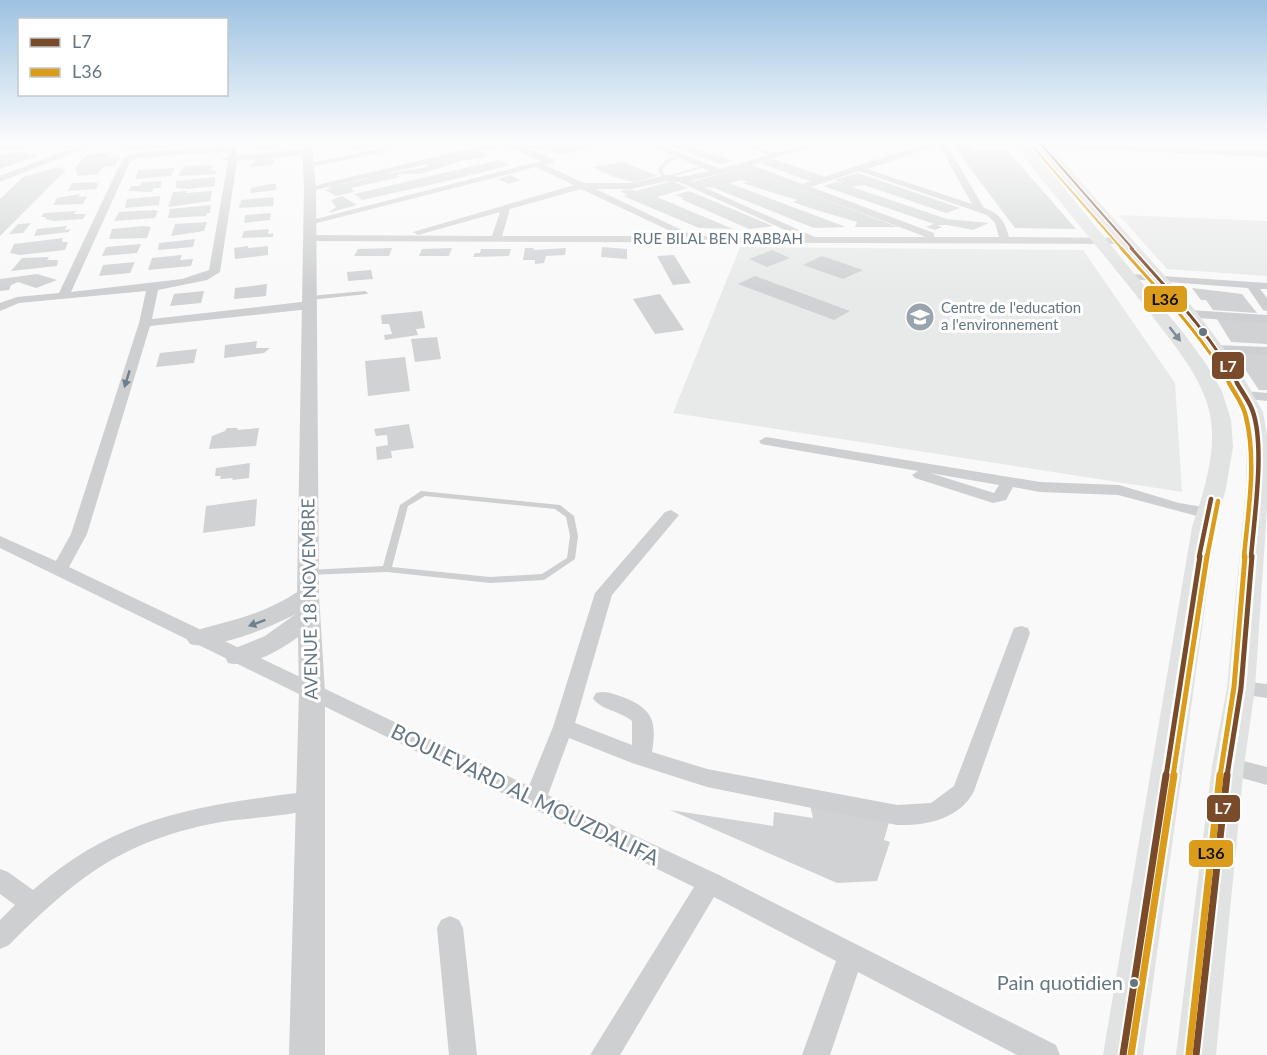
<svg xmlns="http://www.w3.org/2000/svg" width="1267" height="1055" font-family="Lato,sans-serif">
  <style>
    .built { fill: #e8e9e9 }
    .building { fill: #d0d2d3 }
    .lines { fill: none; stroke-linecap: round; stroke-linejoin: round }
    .service { fill: #cecfd0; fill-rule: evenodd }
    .minor { fill: #cecfd0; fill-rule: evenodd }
    .tertiary { fill: #cecfd0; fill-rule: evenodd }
    .secondary { fill: #e1e2e2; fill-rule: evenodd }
    .bus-1-far4-casing { stroke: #fff; stroke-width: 4.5 }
    .bus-1-far3-casing { stroke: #fff; stroke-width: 6 }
    .bus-1-far2-casing { stroke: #fff; stroke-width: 9 }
    .bus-1-far1-casing { stroke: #fff; stroke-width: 10 }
    .bus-1-casing { stroke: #fff; stroke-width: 11 }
    .bus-2-far4-casing { stroke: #fff; stroke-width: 4.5 }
    .bus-2-far3-casing { stroke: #fff; stroke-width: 6 }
    .bus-2-far2-casing { stroke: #fff; stroke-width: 9 }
    .bus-2-far1-casing { stroke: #fff; stroke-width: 10 }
    .bus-2-casing { stroke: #fff; stroke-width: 11 }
    .bus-1-far4 { stroke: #7a4b2a; stroke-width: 2 }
    .bus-1-far3 { stroke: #7a4b2a; stroke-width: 3 }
    .bus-1-far2 { stroke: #7a4b2a; stroke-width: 4.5 }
    .bus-1-far1 { stroke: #7a4b2a; stroke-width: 5 }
    .bus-1 { stroke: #7a4b2a; stroke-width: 7 }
    .bus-2-far4 { stroke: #da9c1a; stroke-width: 2 }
    .bus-2-far3 { stroke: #da9c1a; stroke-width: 3 }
    .bus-2-far2 { stroke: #da9c1a; stroke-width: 4.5 }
    .bus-2-far1 { stroke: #da9c1a; stroke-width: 5 }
    .bus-2 { stroke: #da9c1a; stroke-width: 7 }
    .oneway { fill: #7e8c96 }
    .oneway2 { fill: #707f8b }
    .bus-dot { fill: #657683; stroke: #fff; stroke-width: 2 }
    .labels { text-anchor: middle; stroke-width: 6; stroke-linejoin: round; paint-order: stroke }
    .far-street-label { font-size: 15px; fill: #657683; stroke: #fff }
    .far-poi-label { font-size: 15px; fill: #657683; stroke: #fff; text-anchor: start }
    .street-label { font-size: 18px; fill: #657683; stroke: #fff }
    .near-bus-label { font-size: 20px; fill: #657683; stroke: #fff; text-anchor: end }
    .near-street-label { font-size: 21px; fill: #657683; stroke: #fff }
    .line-badge { stroke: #fff; stroke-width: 2 }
    .badge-label { font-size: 16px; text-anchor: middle; font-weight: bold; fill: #fff }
    .pale-badge-label { font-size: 16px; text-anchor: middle; font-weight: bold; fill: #111 }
  </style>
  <rect width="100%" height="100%" fill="#f9f9f9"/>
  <path class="built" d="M 1119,215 L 1267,221 L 1267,276 L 1167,269 Z
    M 740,247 L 1083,250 L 1175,383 L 1182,492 L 673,413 Z"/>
  <path class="building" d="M 0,142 L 15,142 L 26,149 L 0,150 Z
    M 126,142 L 164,142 L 163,146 L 168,148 L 122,150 Z
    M 254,142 L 276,142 L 279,149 L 262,150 L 250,147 Z
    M 367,142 L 376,142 L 381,145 L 356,151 L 345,147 Z
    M 533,142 L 593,142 L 599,145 L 565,155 L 524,146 Z
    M 660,142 L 680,142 L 733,161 L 720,164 Z
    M 951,143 L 970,145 L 973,150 L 1007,150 L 1076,229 L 1015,228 Z
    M 18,152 L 38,156 L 0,169 L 0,155 Z
    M 112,152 L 107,162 L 112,157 L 120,156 L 115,166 L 103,167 L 98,174 L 78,176 L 75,168 L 87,154 Z
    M 480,152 L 489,156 L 461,161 L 420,174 L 397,174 L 400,177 L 351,188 L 354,192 L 336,196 L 325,190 L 330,188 L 328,187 L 369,178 L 368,177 L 421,168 L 428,166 L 424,165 Z
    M 256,158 L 274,159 L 273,165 L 250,167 Z
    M 773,159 L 826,177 L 812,182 L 760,163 Z
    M 499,160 L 509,165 L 473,175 L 469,173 L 470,175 L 447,181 L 362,200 L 354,194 Z
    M 624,162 L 657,176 L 634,182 L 614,177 L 592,167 Z
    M 213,165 L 210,170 L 216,171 L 217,174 L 178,176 L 184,166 Z
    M 58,167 L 66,170 L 0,236 L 0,199 L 23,177 Z
    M 175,168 L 171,176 L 135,179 L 139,170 Z
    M 743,168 L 898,227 L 855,227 L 857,222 L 813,209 L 793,202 L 797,200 L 742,183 L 748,182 L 742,180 L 729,183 L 846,227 L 814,228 L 714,188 L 702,187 L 691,182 Z
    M 858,173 L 960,208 L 946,213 L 864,185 L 852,187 L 947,219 L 989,223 L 973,230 L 947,225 L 937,225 L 942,227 L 935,230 L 926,227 L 934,224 L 823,186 L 835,182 L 842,184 L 835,180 Z
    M 510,175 L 521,180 L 508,184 L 498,179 Z
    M 215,177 L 215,186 L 188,189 L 176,188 L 176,181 Z
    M 162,181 L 160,188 L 154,188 L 152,192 L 128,191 L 131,186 L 140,186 L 142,182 Z
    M 672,181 L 688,188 L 657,197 L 733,229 L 699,228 L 623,196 L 628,195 L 620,191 L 630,189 L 636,191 Z
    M 93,182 L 99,184 L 96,189 L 68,191 L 72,183 Z
    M 270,184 L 276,184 L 276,190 L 250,193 L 251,188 Z
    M 187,191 L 186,193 L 212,191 L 210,201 L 168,207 L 173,192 Z
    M 689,191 L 773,226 L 749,229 L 681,199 L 684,198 L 675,195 Z
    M 80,194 L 79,197 L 87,196 L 83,204 L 53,205 L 57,198 Z
    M 160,196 L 159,205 L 125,208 L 127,199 Z
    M 342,196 L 357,205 L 328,213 L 336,207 L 331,200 Z
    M 274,197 L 273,206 L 239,208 L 241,200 Z
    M 211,205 L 210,213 L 207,213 L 206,216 L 168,218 L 170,209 Z
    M 153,210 L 158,211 L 155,218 L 114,221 L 119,212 Z
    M 76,211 L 74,214 L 86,214 L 83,219 L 54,221 L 45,219 L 46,217 L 41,217 L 44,213 Z
    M 271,213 L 270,220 L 244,223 L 245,215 Z
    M 207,222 L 204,231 L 171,236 L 175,224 Z
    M 31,223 L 23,233 L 9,234 L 18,224 Z
    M 67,226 L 65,230 L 70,229 L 69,232 L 34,236 L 37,229 Z
    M 143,226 L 151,227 L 147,238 L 109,239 L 112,229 Z
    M 269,229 L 268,234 L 273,233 L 273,237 L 242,238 L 244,231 Z
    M 63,238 L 62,242 L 68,242 L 65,250 L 20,255 L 10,253 L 14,244 Z
    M 195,239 L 193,247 L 158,250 L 159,243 Z
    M 141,244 L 137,253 L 102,256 L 106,247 Z
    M 248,246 L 248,248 L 268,246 L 268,255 L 235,259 L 234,248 Z
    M 602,247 L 627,249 L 627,259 L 601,257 Z
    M 392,248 L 389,256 L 354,256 L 358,249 Z
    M 452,248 L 449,256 L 419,256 L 422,249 Z
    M 525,248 L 534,248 L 533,250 L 566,248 L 565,255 L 546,256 L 544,263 L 535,264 L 535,260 L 523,260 Z
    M 481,249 L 511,249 L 509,256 L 473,257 L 475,253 L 480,253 Z
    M 772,250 L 790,258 L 767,267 L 749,259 Z
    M 182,255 L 180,260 L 193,259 L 191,266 L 148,270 L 152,258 Z
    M 674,255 L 691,283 L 673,285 L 657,256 Z
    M 822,256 L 863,270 L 843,279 L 803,265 Z
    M 49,257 L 47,260 L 58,260 L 57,266 L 11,271 L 22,258 Z
    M 135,262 L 130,273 L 99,276 L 103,265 Z
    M 371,270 L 373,279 L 348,281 L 347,272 Z
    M 37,274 L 57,280 L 36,288 L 18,282 L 11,285 L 9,290 L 0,291 L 0,279 Z
    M 755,276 L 850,311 L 834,320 L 738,284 Z
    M 267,284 L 266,296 L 234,299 L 235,288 Z
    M 1192,288 L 1242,294 L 1257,313 L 1213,310 L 1206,300 L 1201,300 Z
    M 204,291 L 201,303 L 170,306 L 174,294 Z
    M 660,294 L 684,330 L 655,334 L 633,299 Z
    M 422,311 L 425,328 L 416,329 L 418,335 L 385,340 L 384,335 L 392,334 L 389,324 L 382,324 L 381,315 Z
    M 1215,316 L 1267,320 L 1267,344 L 1231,342 Z
    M 437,337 L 441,359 L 415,362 L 411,339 Z
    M 257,341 L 256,348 L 270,348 L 264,353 L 224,358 L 225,345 Z
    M 197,349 L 194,363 L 156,367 L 160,353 Z
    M 1232,350 L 1267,353 L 1267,390 L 1259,390 Z
    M 405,357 L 410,391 L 368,396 L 365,361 Z
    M 409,424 L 414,448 L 391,451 L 392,458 L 377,460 L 376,447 L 388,445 L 387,435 L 376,436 L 374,429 Z
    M 227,428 L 237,428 L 238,430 L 259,428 L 256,446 L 209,449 L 212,436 L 225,431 Z
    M 250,463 L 249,478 L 232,480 L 233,478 L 220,479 L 221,476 L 215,476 L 216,468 Z
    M 257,499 L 255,526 L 203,533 L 206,506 Z
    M 810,805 L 891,815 L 884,840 L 890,842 L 877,881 L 837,883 L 670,810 L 773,826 L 774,812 L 813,818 Z"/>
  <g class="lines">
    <path class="service" d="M 680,155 L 682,156 L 682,157 L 671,161 L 663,168 L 663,173 L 667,176 L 705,165 L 707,166 L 665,179 L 659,173 L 659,168 L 667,159 Z
      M 365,291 L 368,293 L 367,294 L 310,300 L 307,298 L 310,296 Z
      M 421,491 L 560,505 L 574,516 L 578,536 L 575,559 L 544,580 L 490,583 L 387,572 L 306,575 L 305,573 L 309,570 L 383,566 L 400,505 ZM 425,496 L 555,509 L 566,517 L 570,536 L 567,558 L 542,574 L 490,577 L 392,567 L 408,506 Z"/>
    <path class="minor" d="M 31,142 L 76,144 L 77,146 L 87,142 L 100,142 L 0,182 L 0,176 L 72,148 Z
      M 389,142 L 401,142 L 381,153 L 309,167 L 305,164 L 376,149 Z
      M 497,142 L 514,142 L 553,159 L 553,163 L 545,165 L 584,183 L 631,183 L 667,175 L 681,177 L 710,171 L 641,142 L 653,142 L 720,169 L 768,155 L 736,142 C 751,142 767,153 778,152 C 794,151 808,142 826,142 L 752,165 L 802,184 L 930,142 L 945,142 L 984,208 C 1000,213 1005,222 1009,237 L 1126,238 L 1131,241 L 1126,244 L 309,241 L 304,238 L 309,235 L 492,236 L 500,212 L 418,235 L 413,232 L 574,185 L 536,167 L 309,225 L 304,222 L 541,161 L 505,146 L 310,191 L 305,188 ZM 939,145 L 972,204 L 867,169 ZM 743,168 L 926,237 L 815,237 L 690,181 ZM 859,171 L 987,215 L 995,223 L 999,237 L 934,237 L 934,233 L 811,187 ZM 667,181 L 679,182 L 801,237 L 694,236 L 596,189 L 631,189 ZM 581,189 L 681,236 L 502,236 L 510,209 Z
      M 1017,142 L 1267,151 L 1267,157 L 1020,146 L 1017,146 Z
      M 221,146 L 237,149 L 238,155 L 309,149 L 313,152 L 309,155 L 237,161 L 220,272 L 207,280 L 158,290 L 152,319 L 310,301 L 316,305 L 310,309 L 150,326 L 87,534 L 69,567 L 529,786 L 553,727 L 595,593 L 665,512 L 671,510 L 679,515 L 612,595 L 575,723 L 632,745 L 632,721 C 621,711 600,710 593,698 L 596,693 C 606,690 613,694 623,697 C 653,709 657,721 652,752 L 707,769 L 897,805 L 931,803 L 954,786 L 1012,633 L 1014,628 L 1021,626 L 1028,628 L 1030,633 L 974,791 C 960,819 926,826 897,825 L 707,787 L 632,763 L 569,738 L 548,795 L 719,875 L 1056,1045 L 1060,1055 L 1017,1055 L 858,972 L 830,1055 L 802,1055 L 836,961 L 714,897 L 620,1055 L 590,1055 L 694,887 L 0,548 L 0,536 L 56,561 L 71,534 L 139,323 L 146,291 L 19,303 L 0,311 L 0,303 L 17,297 L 59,293 L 123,158 L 137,153 ZM 221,152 L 229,153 L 229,156 L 221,159 L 228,161 L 209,270 L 182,279 L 71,292 L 130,162 L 138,158 Z
      M 1132,274 L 1267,283 L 1267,289 L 1260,289 L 1267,298 L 1267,311 L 1263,310 L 1248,288 L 1128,279 L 1128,275 Z
      M 1189,310 L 1267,315 L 1267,323 L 1185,317 L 1183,314 Z
      M 1215,345 L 1267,347 L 1267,355 L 1211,352 L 1209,349 Z
      M 1245,391 L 1267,393 L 1267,401 L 1240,398 L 1238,395 Z
      M 766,437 L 1040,482 L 1119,485 L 1179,503 L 1215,509 L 1217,512 L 1209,517 L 1197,516 L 1118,495 L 1040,492 L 1013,487 L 1006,500 L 993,503 L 915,478 L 912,475 L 918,471 L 761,444 L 759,441 ZM 930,473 L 999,485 L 994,493 Z
      M 1241,681 L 1267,684 L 1267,698 L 1234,693 L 1231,688 L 1234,683 Z
      M 1228,757 L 1267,767 L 1267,785 L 1220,772 L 1217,766 L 1220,760 Z
      M 312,791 L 320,793 L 323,800 L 320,807 C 289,817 253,817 221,822 C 123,840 77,877 9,945 L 0,949 L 0,920 L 15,905 L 0,894 L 0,869 L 8,872 L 33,890 C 119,814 203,805 312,791 Z
      M 450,916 L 459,920 L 463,928 L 477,1055 L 449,1055 L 437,928 L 441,920 Z"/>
    <path class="tertiary" d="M 302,142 L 312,142 L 316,188 L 319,595 L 325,692 L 325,1055 L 289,1055 L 299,692 L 298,637 C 282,649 248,669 228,663 L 225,657 L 228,651 L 265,636 L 297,613 C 275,626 213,651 190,644 L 186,638 L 190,632 C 228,621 263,615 297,592 L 304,188 Z"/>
    <path class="secondary" d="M 1013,142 L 1026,142 L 1185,335 L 1206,364 L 1222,391 L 1231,420 L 1233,447 L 1226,488 L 1216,527 L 1143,1055 L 1103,1055 L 1192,527 C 1203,494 1216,456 1211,420 C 1205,380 1176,348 1153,317 C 1108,258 1058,202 1013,142 Z
      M 1033,142 L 1046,142 L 1195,310 L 1237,366 L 1263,412 L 1267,435 L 1267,508 L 1255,688 L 1244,766 L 1216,1055 L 1176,1055 L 1212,766 L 1227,688 L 1246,487 L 1246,439 L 1243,412 L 1219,367 L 1183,318 Z"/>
    <g class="bus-1-far4-casing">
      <path id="bus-1-far4" d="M 1039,142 L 1133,249"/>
    </g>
    <g class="bus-1-far3-casing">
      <path id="bus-1-far3" d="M 1131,248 C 1169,291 1211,334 1238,385"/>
    </g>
    <g class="bus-1-far2-casing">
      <path id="bus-1-far2" d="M 1237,383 C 1242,392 1250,402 1253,412 C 1265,448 1254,519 1251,557
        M 1199,557 L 1211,499"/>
    </g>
    <g class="bus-1-far1-casing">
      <path id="bus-1-far1" d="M 1166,776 L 1200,556
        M 1227,776 L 1241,688 L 1252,556"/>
    </g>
    <g class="bus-1-casing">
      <path id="bus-1" d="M 1123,1055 L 1166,775
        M 1196,1055 L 1227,775"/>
    </g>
    <g class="bus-2-far4-casing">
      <path id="bus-2-far4" d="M 1033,147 L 1122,249"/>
    </g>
    <g class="bus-2-far3-casing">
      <path id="bus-2-far3" d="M 1121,248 C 1159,291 1202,334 1230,385"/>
    </g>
    <g class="bus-2-far2-casing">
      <path id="bus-2-far2" d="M 1229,383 C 1235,394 1244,405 1246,417 C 1257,462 1248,512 1244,557
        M 1207,557 L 1218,501"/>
    </g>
    <g class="bus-2-far1-casing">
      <path id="bus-2-far1" d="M 1173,776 L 1207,556
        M 1220,776 L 1234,687 L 1245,556"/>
    </g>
    <g class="bus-2-casing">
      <path id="bus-2" d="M 1189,1054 L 1220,775
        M 1131,1055 L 1174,775"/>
    </g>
    <use href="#bus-1-far4" class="bus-1-far4"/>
    <use href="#bus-1-far3" class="bus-1-far3"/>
    <use href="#bus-1-far2" class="bus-1-far2"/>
    <use href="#bus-1-far1" class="bus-1-far1"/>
    <use href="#bus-1" class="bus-1"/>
    <use href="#bus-2-far4" class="bus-2-far4"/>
    <use href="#bus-2-far3" class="bus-2-far3"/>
    <use href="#bus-2-far2" class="bus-2-far2"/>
    <use href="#bus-2-far1" class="bus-2-far1"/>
    <use href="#bus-2" class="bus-2"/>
  </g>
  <defs><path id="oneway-solid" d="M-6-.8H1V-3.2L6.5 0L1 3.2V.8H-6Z" transform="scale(1.5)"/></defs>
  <use class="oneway" href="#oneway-solid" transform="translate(1175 334) rotate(52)"/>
  <g class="oneway2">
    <use href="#oneway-solid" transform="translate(127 379) rotate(107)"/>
    <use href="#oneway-solid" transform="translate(257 623) rotate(160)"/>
  </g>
  <linearGradient id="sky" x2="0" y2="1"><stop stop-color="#9dc2e2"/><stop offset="0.49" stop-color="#fcfcfc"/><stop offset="1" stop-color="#fcfcfc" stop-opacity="0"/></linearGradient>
  <rect width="1267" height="290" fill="url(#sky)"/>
  <defs>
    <g id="school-disc" transform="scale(1.5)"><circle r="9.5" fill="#99a4ac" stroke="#fff"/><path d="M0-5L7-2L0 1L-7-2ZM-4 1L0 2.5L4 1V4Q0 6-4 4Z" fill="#fff"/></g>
  </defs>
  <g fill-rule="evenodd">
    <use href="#school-disc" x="920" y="317"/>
  </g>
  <g class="bus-dot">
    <circle cx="1203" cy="332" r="5"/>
    <circle cx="1134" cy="983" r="5"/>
  </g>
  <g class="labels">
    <g class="far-street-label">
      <text x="718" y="244">RUE BILAL BEN RABBAH</text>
    </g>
    <g class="far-poi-label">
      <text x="941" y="313">Centre de l'education<tspan x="941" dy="17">a l'environnement</tspan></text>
    </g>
    <g class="street-label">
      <text transform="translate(310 599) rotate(-91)" y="6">AVENUE 18 NOVEMBRE</text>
    </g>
    <g class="near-bus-label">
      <text x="1123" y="990">Pain quotidien</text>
    </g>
    <g class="near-street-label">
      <text transform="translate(525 795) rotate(26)" y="7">BOULEVARD AL MOUZDALIFA</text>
    </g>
  </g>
  <g class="line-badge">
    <rect x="1143" y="285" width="45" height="28" rx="6" fill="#da9c1a"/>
    <rect x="1211" y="351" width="34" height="29" rx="6" fill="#7a4b2a"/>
    <rect x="1206" y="794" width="35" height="29" rx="6" fill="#7a4b2a"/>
    <rect x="1188" y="839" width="46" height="29" rx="6" fill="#da9c1a"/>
  </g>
  <g class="badge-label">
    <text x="1228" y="372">L7</text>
    <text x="1223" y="814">L7</text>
  </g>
  <g class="pale-badge-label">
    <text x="1165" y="305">L36</text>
    <text x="1211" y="859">L36</text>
  </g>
  <rect x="18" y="18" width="210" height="78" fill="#ffffff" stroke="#c1c8cd" stroke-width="1.5"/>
  <rect x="30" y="38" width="30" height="9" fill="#7a4b2a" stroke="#c1c8cd" stroke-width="1.5"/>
  <text x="72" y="48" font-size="18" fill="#657683">L7</text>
  <rect x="30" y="68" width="30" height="9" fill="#da9c1a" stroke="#c1c8cd" stroke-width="1.5"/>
  <text x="72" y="78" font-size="18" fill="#657683">L36</text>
</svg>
